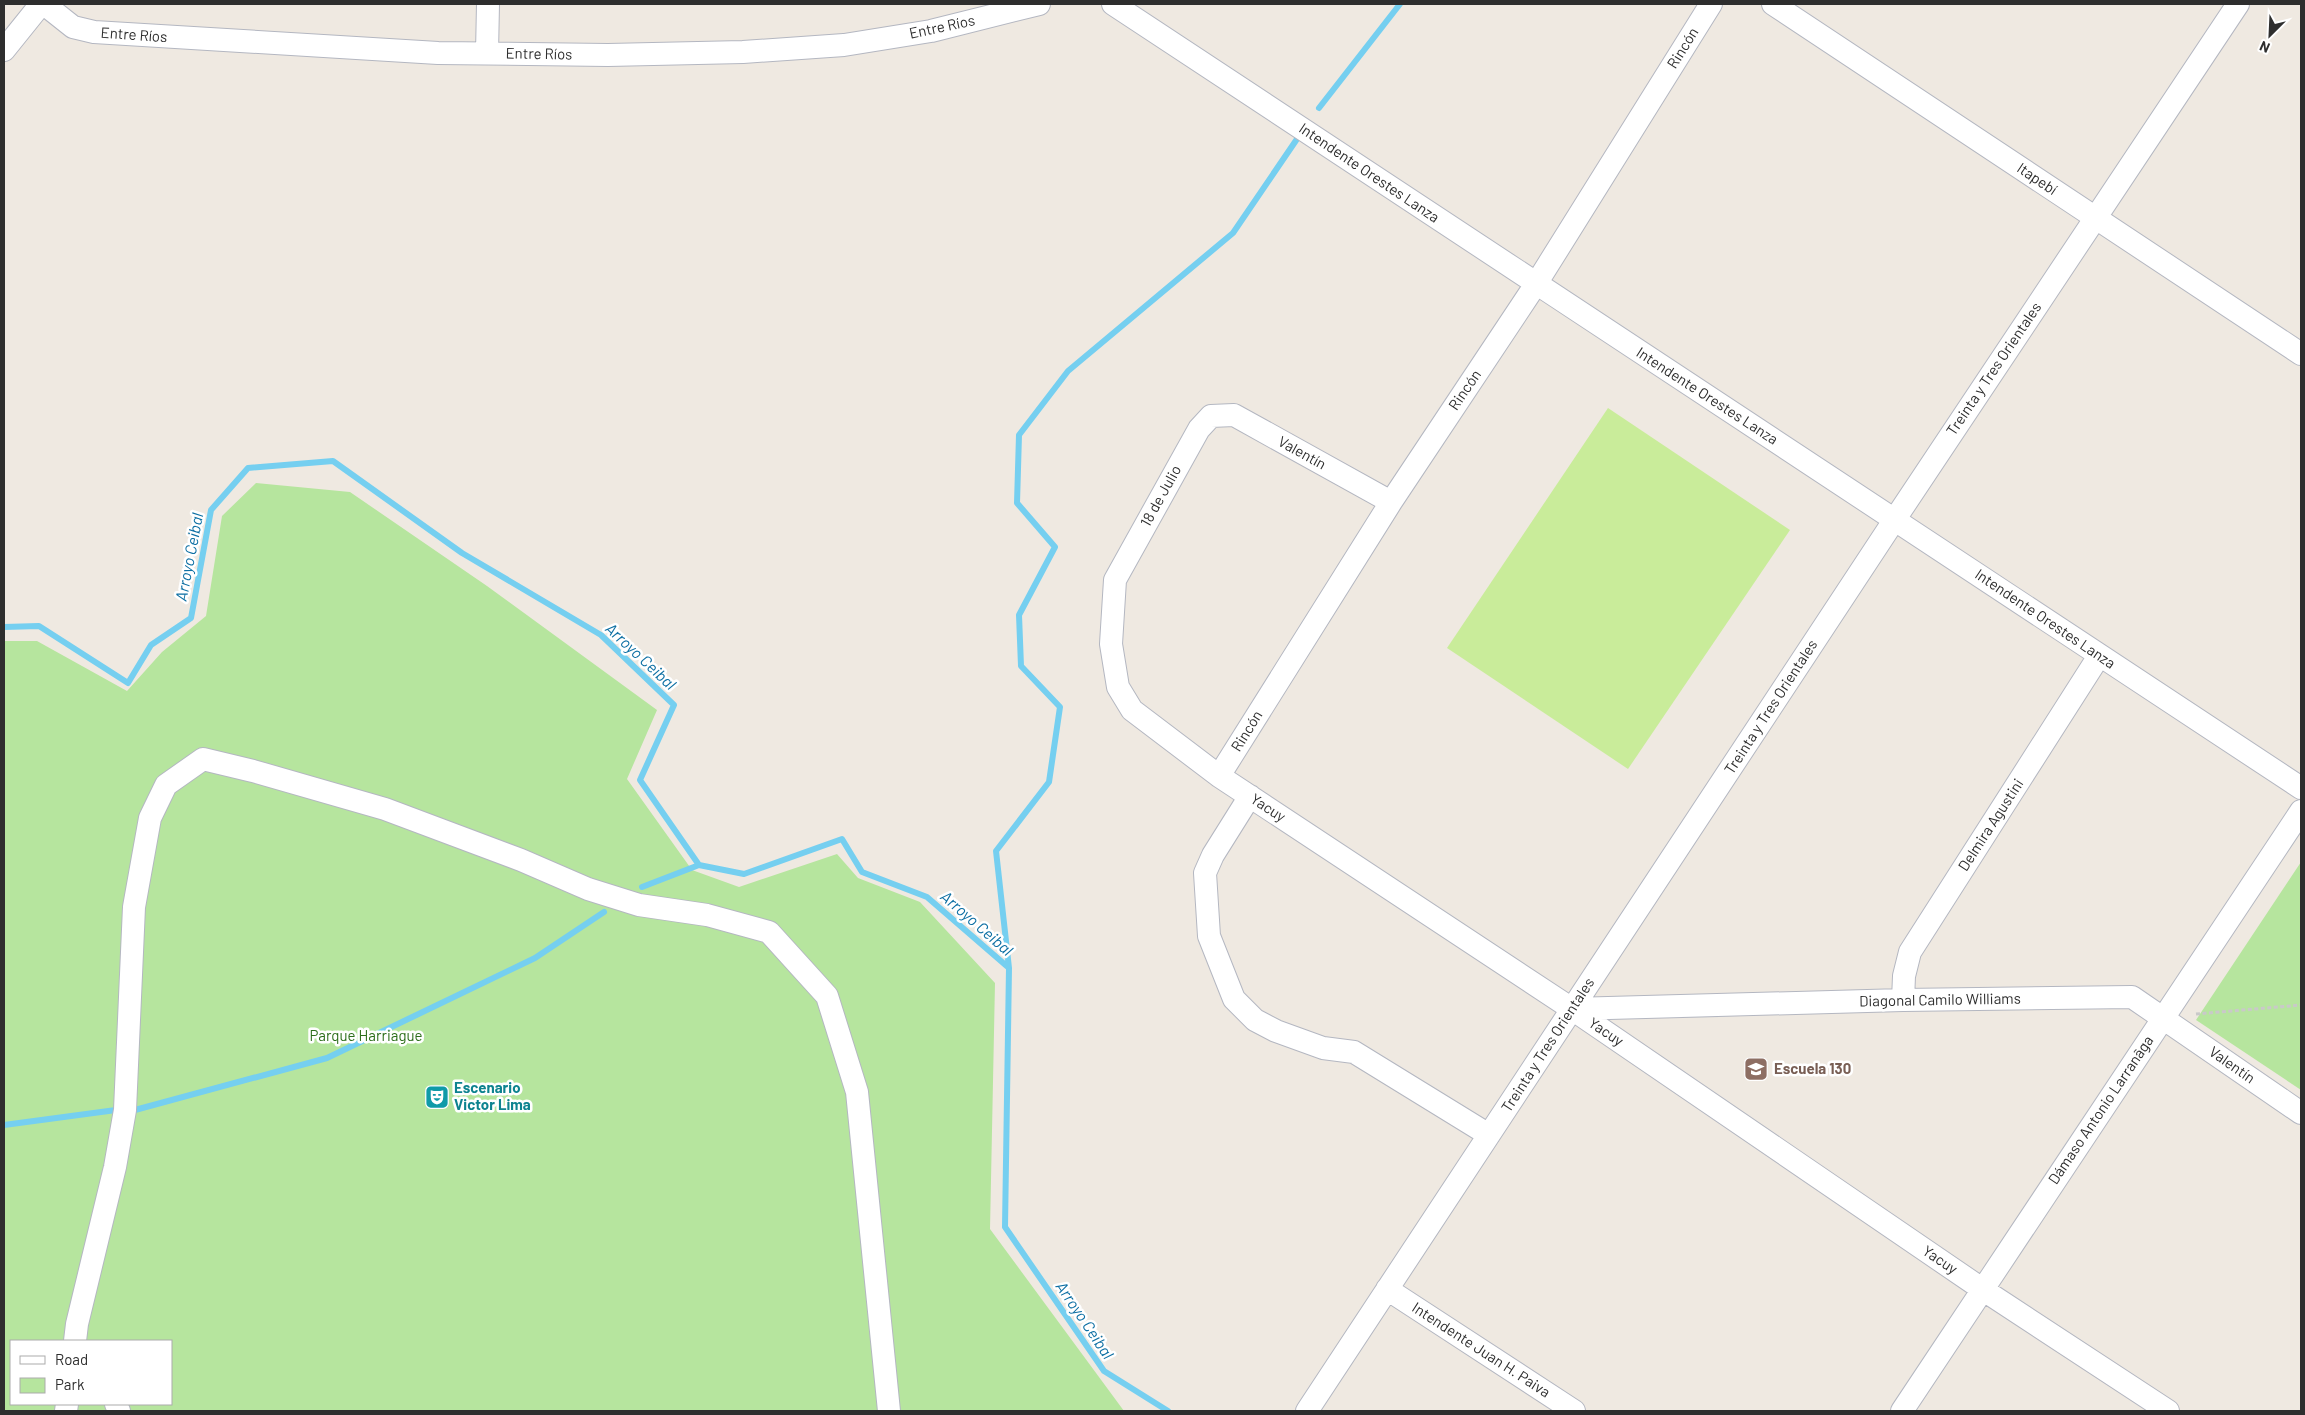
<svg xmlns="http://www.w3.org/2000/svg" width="2305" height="1415" font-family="Barlow,sans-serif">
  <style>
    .green { fill: #b6e59e; fill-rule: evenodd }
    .pitch { fill: #c9ec9a }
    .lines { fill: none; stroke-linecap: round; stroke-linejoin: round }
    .stream { stroke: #75cff0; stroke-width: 6 }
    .minor-casing { stroke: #b4b7c1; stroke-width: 24 }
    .path { stroke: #c9c9c9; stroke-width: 3; stroke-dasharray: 4 2.5; stroke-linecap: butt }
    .minor { stroke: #fff; stroke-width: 22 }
    .labels { text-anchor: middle; stroke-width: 5; stroke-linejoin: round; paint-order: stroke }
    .street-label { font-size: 15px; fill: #2e2e2e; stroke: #fff }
    .park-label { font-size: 15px; fill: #2c6e1b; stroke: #fff }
    .education-label { font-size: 15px; font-weight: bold; fill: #785e54; stroke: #fff; text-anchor: start }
    .culture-label { font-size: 15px; font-weight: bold; fill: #0d838f; stroke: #fff; text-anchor: start }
    .water-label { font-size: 16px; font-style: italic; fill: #0d6fa3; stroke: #fff }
  </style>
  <rect width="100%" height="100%" fill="#efe9e1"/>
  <path class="green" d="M 256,483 L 350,492 L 487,586 L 657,710 L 627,779 L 692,870 L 739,887 L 837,854 L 858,878 L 920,902 L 995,983 L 990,1229 L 1124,1411 L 4,1411 L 4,641 L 37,641 L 127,691 L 162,652 L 206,616 L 222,516 ZM 11,1341 L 171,1341 L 171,1404 L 11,1404 Z
    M 2301,862 L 2301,1090 L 2196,1020 Z"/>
  <path class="pitch" d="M 1608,408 L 1790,530 L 1628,769 L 1447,648 Z"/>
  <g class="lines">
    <path class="stream" d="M 1319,108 L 1400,4
      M 4,627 L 39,626 L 128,683 L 151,645 L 191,618 L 211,510 L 248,468 L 333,461 L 462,553 L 601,635 L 674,705 L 640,780 L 699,865 L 744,874 L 842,839 L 862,872 L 927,897 L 1009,968 L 1005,1227 L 1104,1371 L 1168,1411
      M 642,887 L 699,865
      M 1009,968 L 996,851 L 1049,782 L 1060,707 L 1021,666 L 1019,615 L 1055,547 L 1017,503 L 1019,435 L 1068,371 L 1233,233 L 1297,139
      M 135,1110 L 327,1058 L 535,958 L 604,912
      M 4,1125 L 116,1110"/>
    <g class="minor-casing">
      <path id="minor" d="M 44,4 L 73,27 L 94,32 L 438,53 L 608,55 L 743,52 L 844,45 L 931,31 L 1039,4
        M 1113,4 L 2301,788
        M 1773,4 L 2301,354
        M 4,50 L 41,4
        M 487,53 L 488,4
        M 1391,502 L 1234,415 L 1211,416 L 1199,429 L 1115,580 L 1111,644 L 1118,687 L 1132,710 L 1219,776 L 1572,1009 L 1982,1289 L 2168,1411
        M 1219,776 L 1391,502 L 1536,284 L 1711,4
        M 1250,796 L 1213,855 L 1205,873 L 1209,936 L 1234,999 L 1255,1020 L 1276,1031 L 1323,1048 L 1354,1052 L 1489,1135
        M 1903,1000 L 1904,976 L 1910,952 L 2099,656
        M 1572,1009 L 1903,1000 L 2132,997 L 2301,1113
        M 1387,1289 L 1574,1411
        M 75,1341 L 77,1324 L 115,1167 L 125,1110 L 134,907 L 150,818 L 166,785 L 203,759 L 253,771 L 385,809 L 521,860 L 588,889 L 639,905 L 707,915 L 769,932 L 827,996 L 857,1092 L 889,1411
        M 116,1404 L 119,1411
        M 66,1411 L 67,1404
        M 1307,1411 L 1895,519 L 2238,4
        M 1902,1411 L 2301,811"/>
    </g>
    <path class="path" d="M 2196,1014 L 2301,1005"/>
    <use href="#minor" class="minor"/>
  </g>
  <defs>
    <g id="school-square" transform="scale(1.25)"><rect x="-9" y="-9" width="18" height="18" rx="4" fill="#8d6e63" stroke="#fff"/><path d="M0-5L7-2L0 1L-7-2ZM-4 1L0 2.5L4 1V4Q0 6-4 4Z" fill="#fff"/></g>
    <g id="theatre-square" transform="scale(1.25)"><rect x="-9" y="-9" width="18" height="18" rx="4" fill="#0f9aa8" stroke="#fff"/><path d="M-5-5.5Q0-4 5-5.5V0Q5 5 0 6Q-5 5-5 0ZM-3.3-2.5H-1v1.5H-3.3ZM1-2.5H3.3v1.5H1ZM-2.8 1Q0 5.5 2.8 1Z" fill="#fff"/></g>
  </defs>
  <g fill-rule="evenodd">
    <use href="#school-square" x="1756" y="1069"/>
    <use href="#theatre-square" x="437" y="1097"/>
  </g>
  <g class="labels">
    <g class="street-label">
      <text transform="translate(942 27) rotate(-12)" y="5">Entre Ríos</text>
      <text transform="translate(134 35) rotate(4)" y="5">Entre Ríos</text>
      <text transform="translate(1683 48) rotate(-58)" y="5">Rincón</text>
      <text transform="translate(539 54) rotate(1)" y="5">Entre Ríos</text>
      <text transform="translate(1369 173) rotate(34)" y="5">Intendente Orestes Lanza</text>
      <text transform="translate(2037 179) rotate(34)" y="5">Itapebí</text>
      <text transform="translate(1994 369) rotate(-56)" y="5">Treinta y Tres Orientales</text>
      <text transform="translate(1465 390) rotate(-56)" y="5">Rincón</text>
      <text transform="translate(1707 396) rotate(33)" y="5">Intendente Orestes Lanza</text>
      <text transform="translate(1302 453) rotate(29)" y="5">Valentín</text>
      <text transform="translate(1161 496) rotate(-61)" y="5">18 de Julio</text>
      <text transform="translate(2045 619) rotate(34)" y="5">Intendente Orestes Lanza</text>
      <text transform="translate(1771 707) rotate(-57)" y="5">Treinta y Tres Orientales</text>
      <text transform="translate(1247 731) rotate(-58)" y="5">Rincón</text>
      <text transform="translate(1268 808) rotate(33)" y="5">Yacuy</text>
      <text transform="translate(1991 825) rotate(-57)" y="5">Delmira Agustini</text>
      <text transform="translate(1940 1000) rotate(-1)" y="5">Diagonal Camilo Williams</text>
      <text transform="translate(1606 1032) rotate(34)" y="5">Yacuy</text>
      <text transform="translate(1548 1045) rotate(-57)" y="5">Treinta y Tres Orientales</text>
      <text transform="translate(2232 1065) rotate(35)" y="5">Valentín</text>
      <text transform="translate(2101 1110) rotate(-56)" y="5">Dámaso Antonio Larranãga</text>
      <text transform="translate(1940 1260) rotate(34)" y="5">Yacuy</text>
      <text transform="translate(1481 1350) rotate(33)" y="5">Intendente Juan H. Paiva</text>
    </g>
    <g class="park-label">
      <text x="366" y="1041">Parque Harriague</text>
    </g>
    <g class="education-label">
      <text x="1774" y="1074">Escuela 130</text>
    </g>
    <g class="culture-label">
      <text x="454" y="1093">Escenario<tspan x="454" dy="17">Victor Lima</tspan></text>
    </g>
    <g class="water-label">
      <text transform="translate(189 557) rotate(-79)" y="6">Arroyo Ceibal</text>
      <text transform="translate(641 656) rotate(43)" y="6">Arroyo Ceibal</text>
      <text transform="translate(977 923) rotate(41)" y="6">Arroyo Ceibal</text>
      <text transform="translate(1085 1320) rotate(56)" y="6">Arroyo Ceibal</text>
    </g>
  </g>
  <rect width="2305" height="1415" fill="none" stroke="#2e2e2e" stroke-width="10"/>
  <rect x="10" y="1340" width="162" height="65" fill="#ffffff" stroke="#ababab"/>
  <rect x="20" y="1356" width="25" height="8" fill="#ffffff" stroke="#ababab"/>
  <text x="55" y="1365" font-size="15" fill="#2e2e2e">Road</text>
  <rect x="20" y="1378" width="25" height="15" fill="#b6e59e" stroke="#ababab"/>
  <text x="55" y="1390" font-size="15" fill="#2e2e2e">Park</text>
  <g transform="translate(2270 35) rotate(204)" stroke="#ffffff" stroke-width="4" paint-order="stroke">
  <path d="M0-4L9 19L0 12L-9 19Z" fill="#2e2e2e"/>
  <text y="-8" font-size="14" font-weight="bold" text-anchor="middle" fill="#2e2e2e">N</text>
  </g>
</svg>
